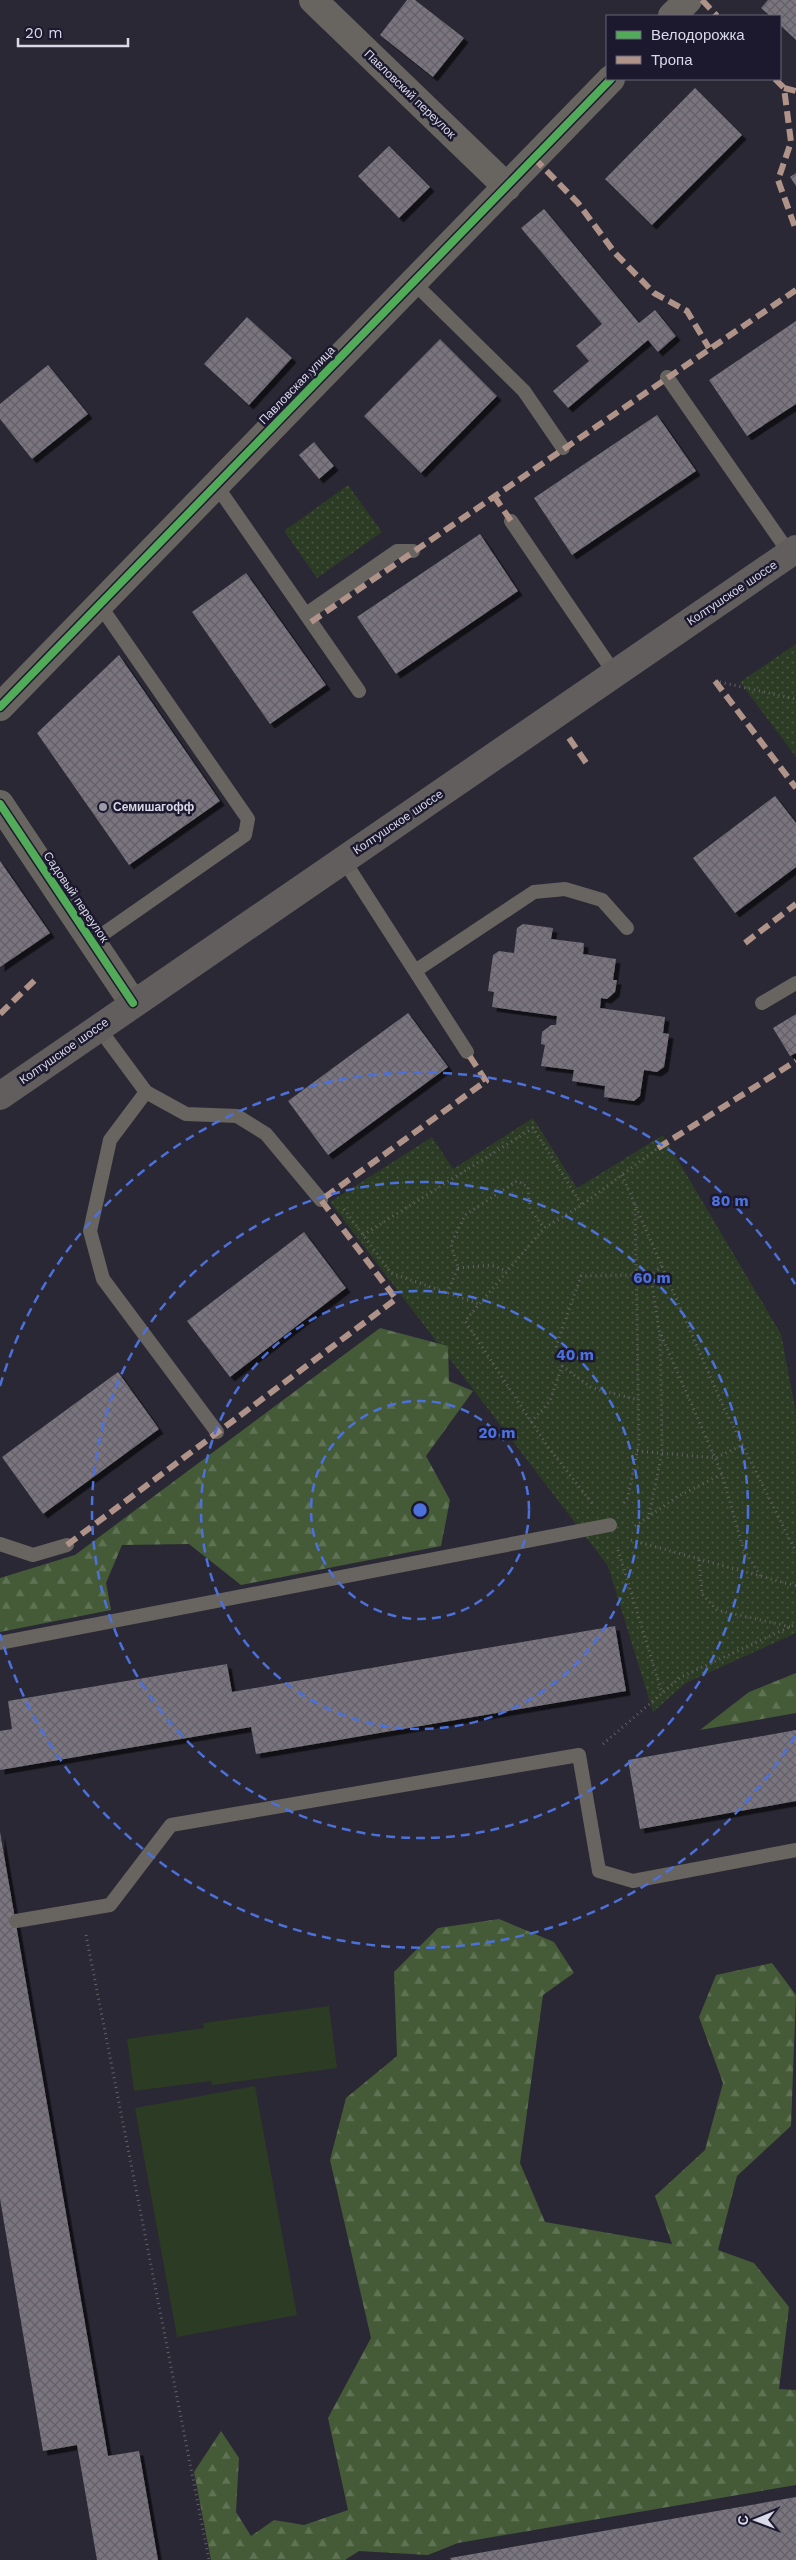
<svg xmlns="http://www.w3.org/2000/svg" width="796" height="2560" font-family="'Work Sans',sans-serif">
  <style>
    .grass { fill: url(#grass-dots) }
    .forest { fill: url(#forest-firs) }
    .garden { fill: #2c3b23 }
    .building { fill: url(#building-cross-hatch); filter: url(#shadow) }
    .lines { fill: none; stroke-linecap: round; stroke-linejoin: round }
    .path { stroke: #646264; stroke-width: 3; stroke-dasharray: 1 4; stroke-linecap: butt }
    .lane { stroke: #686460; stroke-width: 14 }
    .street { stroke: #686460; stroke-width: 28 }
    .secondary { stroke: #615e5d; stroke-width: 28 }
    .quiet { stroke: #af9288; stroke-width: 6; stroke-dasharray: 12 6; stroke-linecap: butt }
    .cycleway-casing { stroke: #1c192f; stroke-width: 11 }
    .cycleway { stroke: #51ab58; stroke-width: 8 }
    .ring { fill: none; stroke: #4c71dc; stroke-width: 2.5; stroke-dasharray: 9 6 }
    .poi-dot { fill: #9c9ba9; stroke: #1c192f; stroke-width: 2 }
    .labels { text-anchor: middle; stroke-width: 5; stroke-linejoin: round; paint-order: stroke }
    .street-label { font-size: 12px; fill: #dad9e8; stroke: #1c192f }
    .poi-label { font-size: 12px; font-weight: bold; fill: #dad9e8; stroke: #1c192f; text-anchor: start }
    .centre { fill: #4c71dc; stroke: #1c192f; stroke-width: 2.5 }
    .ring-label { font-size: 15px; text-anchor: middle; font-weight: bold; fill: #4c71dc; stroke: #1c192f; stroke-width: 5; stroke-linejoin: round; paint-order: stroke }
  </style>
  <defs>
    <pattern id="grass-dots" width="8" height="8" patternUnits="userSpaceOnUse" patternTransform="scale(1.25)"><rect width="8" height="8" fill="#2c3b23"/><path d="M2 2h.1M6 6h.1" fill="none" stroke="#4a5743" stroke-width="1.8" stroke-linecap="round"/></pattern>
    <pattern id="forest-firs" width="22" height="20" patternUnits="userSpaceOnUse" patternTransform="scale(1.25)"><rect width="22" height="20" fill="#455b37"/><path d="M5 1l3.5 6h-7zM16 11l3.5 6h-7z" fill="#5f7254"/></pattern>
    <pattern id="building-cross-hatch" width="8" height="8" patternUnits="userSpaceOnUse" patternTransform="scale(1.25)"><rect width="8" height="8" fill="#7a757f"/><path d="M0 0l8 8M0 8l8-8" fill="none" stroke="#636068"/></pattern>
    <filter id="shadow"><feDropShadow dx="4.5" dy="4.5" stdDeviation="0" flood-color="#0009"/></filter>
  </defs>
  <rect width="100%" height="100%" fill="#2a2834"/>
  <path class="grass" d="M 348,485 L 382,532 L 317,578 L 284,531 Z
    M 796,644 L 796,757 L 740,682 Z
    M 533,1118 L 577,1188 L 663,1135 L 781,1334 L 796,1413 L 796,1633 L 686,1683 L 653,1712 L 608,1566 L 330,1202 L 432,1137 L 453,1169 Z"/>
  <path class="forest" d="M 380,1328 L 448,1346 L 449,1381 L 473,1391 L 426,1456 L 450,1500 L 441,1546 L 241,1585 L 189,1544 L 122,1545 L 106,1583 L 111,1610 L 0,1632 L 0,1578 L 75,1555 Z
    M 796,1673 L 796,1713 L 700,1730 L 749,1692 Z
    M 499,1919 L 554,1942 L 574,1973 L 543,1995 L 520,2163 L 545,2222 L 672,2244 L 655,2196 L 705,2150 L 723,2083 L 699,2017 L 716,1975 L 772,1963 L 796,1995 L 791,2126 L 737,2176 L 718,2250 L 754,2263 L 789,2307 L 779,2389 L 796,2390 L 796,2485 L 458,2543 L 428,2555 L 359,2551 L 345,2560 L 211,2560 L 194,2472 L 221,2431 L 239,2458 L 236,2512 L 251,2536 L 274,2520 L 304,2525 L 348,2510 L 328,2418 L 371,2338 L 330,2160 L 346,2098 L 397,2056 L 394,1972 L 438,1928 Z"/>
  <path class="garden" d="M 329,2006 L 337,2068 L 212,2085 L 211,2081 L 134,2091 L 127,2039 L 204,2028 L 203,2023 Z
    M 255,2086 L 297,2315 L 177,2337 L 135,2108 Z"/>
  <path class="building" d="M 407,0 L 415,0 L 464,38 L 433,77 L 380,35 Z
    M 768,0 L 796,0 L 796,40 L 780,25 L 780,16 L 770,16 L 761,8 Z
    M 695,88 L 742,135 L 652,225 L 605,179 Z
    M 389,146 L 430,187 L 399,218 L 358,176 Z
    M 796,173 L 796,186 L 790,177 Z
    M 544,209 L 639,323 L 655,310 L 676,336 L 658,352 L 648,340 L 568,408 L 553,391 L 589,361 L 576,346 L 602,324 L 521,228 Z
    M 247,317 L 292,358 L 249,405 L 204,364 Z
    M 796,321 L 796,404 L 747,436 L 709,380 Z
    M 440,339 L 497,396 L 421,473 L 364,416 Z
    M 48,365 L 88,414 L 32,459 L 0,419 L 0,404 Z
    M 657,415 L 696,471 L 572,555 L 534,498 Z
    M 314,442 L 334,466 L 319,479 L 299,455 Z
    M 480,534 L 518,591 L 396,674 L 357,617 Z
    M 246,573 L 326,685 L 270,724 L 192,612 Z
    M 119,655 L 220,801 L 129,865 L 37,733 Z
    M 775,796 L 796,823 L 796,867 L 735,913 L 693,858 Z
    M 0,861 L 50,933 L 0,967 Z
    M 523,924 L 553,928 L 551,939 L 584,943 L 583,954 L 616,959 L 613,980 L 617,980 L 615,992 L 607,999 L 601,998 L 600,1008 L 665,1017 L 663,1033 L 669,1034 L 664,1067 L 657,1072 L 644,1070 L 640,1096 L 634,1101 L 604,1097 L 605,1086 L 572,1081 L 574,1070 L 541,1066 L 545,1045 L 541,1044 L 542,1032 L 551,1025 L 556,1025 L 557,1016 L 492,1007 L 494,992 L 488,991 L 493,955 L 499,951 L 514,953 L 517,928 Z
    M 408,1013 L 448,1067 L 328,1155 L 288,1101 Z
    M 796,1014 L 796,1053 L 790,1056 L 773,1028 Z
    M 304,1232 L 346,1288 L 230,1377 L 187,1321 Z
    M 118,1372 L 159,1429 L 43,1514 L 2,1457 Z
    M 615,1626 L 626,1691 L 256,1754 L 251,1727 L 0,1770 L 0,1731 L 12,1729 L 8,1701 L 227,1664 L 232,1692 Z
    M 796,1730 L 796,1801 L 640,1829 L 628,1760 Z
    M 0,1832 L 108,2456 L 139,2451 L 158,2560 L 97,2560 L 77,2445 L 43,2451 L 0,2199 Z
    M 796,2497 L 796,2560 L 451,2560 L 450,2558 Z"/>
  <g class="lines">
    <path class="path" d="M 715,681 L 796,699
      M 622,1175 L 724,1408 L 796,1552
      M 344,1209 L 391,1273 L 479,1304
      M 363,1235 L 533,1128 L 582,1205
      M 662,1266 L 651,1277 L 659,1330 L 722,1474 L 743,1548 L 761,1577
      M 458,1268 L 491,1265 L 507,1271
      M 636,1271 L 651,1277
      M 447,1293 L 458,1268 L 451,1244 L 465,1215 L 517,1181 L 528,1187 L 530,1209 L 544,1228
      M 562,1366 L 592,1388 L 638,1400
      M 531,1422 L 550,1401 L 562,1366 L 556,1346 L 581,1276 L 636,1275
      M 637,1451 L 716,1458 L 742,1445
      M 592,1503 L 548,1447 L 465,1321 L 544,1228 L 582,1205 L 658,1148
      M 624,1503 L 628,1497 L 639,1442 L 635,1204
      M 648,1519 L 662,1453 L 660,1333
      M 635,1526 L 677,1497 L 722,1474
      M 631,1540 L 796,1586
      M 618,1550 L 662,1693
      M 699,1560 L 702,1594 L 717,1610 L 791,1627
      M 603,1744 L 681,1677 L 796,1624
      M 86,1935 L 209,2560"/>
    <path class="lane" d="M 413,282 L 524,391 L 563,448
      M 667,377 L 790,554
      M 216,485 L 359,691
      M 511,521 L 615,674
      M 306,614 L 397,551 L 413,551
      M 343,859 L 467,1052
      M 93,941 L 245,835 L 248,819 L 99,604
      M 415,971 L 534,892 L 565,889 L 602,900 L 627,928
      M 762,1003 L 796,983
      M 98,1027 L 146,1092 L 186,1114 L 237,1116 L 266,1134 L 321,1200
      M 146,1092 L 110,1140 L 90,1231 L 103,1279 L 217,1432
      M 0,1544 L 33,1555 L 67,1545
      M 0,1643 L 610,1525
      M 16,1921 L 110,1905 L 171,1825 L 579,1755 L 599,1871 L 633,1881 L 796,1850"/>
    <path class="street" d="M 313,0 L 507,187
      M 672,16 L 688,0
      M 0,707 L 611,79
      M 0,804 L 133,1003"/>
    <path class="secondary" d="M 0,1096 L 796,549"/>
    <path class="quiet" d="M 702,0 L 717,16
      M 775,79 L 784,88 L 791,142 L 778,180 L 796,230
      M 784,88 L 796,91
      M 534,158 L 578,203 L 615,253 L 654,293 L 687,311 L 709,348
      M 494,496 L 511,521
      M 311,622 L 796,290
      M 715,681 L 796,788
      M 569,738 L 589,767
      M 745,943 L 796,904
      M 0,1014 L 36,979
      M 658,1148 L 796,1061
      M 67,1545 L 396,1299 L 321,1200 L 486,1081 L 467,1052"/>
    <g class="cycleway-casing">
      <path id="cycleway" d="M 0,707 L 611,79
        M 0,804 L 133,1003"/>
    </g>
    <use href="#cycleway" class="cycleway"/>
  </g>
  <g class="ring">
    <circle cx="420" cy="1510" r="109"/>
    <circle cx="420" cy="1510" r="219"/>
    <circle cx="420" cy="1510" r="328"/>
    <path d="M795 1736A438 438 0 0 1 0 1634M0 1386A438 438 0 0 1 795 1284"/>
  </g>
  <circle class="poi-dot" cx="103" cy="807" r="5"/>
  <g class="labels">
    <g class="street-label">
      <text transform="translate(410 94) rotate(44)" y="4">Павловский переулок</text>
      <text transform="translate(297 385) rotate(-46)" y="4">Павловская улица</text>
      <text transform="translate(732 593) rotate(-34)" y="4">Колтушское шоссе</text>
      <text transform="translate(398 822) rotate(-34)" y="4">Колтушское шоссе</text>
      <text transform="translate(76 897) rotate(56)" y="4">Садовый переулок</text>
      <text transform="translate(64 1051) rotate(-35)" y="4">Колтушское шоссе</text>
    </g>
    <g class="poi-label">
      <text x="113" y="811">Семишагофф</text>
    </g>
  </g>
  <circle cx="420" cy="1510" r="8" class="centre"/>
  <g class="ring-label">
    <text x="730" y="1206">80 m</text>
    <text x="652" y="1283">60 m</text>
    <text x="575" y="1360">40 m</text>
    <text x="497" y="1438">20 m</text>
  </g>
  <rect x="606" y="15" width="175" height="65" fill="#1c192f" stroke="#686679"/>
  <rect x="616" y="31" width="25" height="8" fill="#51ab58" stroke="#686679"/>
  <text x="651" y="40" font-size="15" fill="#dad9e8">Велодорожка</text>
  <rect x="616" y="56" width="25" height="8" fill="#af9288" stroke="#686679"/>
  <text x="651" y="65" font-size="15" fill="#dad9e8">Тропа</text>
  <g transform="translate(756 2520) rotate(269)" stroke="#1c192f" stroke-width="4" paint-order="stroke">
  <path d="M0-4L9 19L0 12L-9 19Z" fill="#dad9e8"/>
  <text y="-8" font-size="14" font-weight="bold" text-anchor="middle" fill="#dad9e8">С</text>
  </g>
  <path d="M18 38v8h110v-8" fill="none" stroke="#dad9e8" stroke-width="2.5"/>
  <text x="25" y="38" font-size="15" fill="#dad9e8" stroke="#1c192f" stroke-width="4" paint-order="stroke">20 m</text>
</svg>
